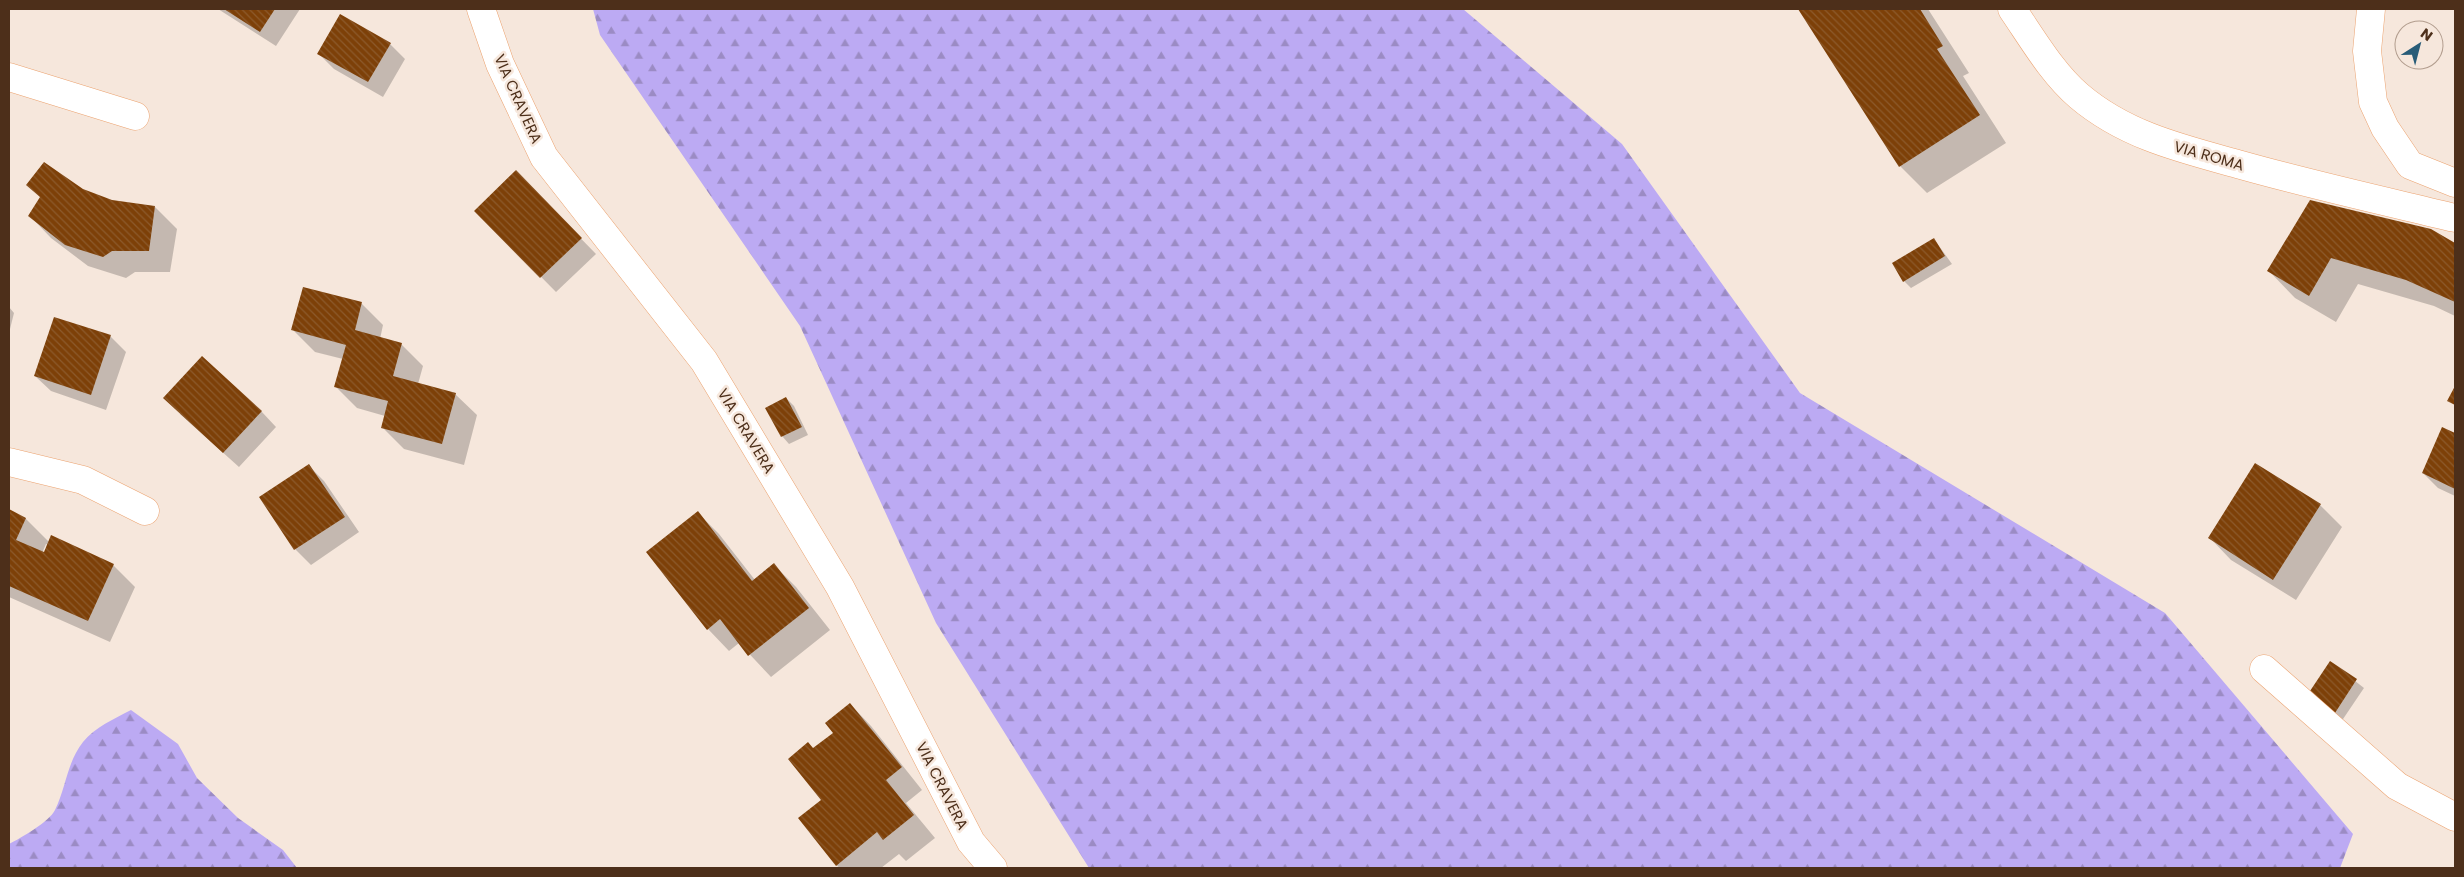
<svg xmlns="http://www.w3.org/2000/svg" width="2464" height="877" font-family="Poppins,sans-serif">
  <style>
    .forest { fill: url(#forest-firs) }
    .shadow { fill: #0003; fill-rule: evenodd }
    .building { fill: url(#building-back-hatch) }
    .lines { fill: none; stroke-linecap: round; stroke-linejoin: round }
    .minor-casing { stroke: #eca370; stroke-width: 29 }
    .minor { stroke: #fff; stroke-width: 28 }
    .labels { text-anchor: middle; stroke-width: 5; stroke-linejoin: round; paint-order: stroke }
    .street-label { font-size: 15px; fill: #4d2f1a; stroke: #f6e7dc }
  </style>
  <defs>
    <pattern id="forest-firs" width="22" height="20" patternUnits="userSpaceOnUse" patternTransform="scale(1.25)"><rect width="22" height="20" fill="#bcaaf3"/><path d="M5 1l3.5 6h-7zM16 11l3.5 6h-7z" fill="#9b8bc4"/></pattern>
    <pattern id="building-back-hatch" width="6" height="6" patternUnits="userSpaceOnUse" patternTransform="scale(1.25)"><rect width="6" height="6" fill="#7d4008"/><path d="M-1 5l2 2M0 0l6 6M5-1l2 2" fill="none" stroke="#8c5a2c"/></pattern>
  </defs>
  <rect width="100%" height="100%" fill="#f6e7dc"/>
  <path class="forest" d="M 593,9 L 1463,9 L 1622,144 L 1800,393 L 2165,613 L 2353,834 L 2340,868 L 1089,868 L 936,623 L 800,326 L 600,35 Z
    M 131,710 L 178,744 L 197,778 L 238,818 L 283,850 L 297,868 L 9,868 L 9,844 C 21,838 49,822 55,810 C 66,788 67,762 83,742 C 95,727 114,719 131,710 Z"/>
  <path class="shadow" d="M 218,9 L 300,9 L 276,46 Z
    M 1800,9 L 1928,9 L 1969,73 L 1963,76 L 2006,143 L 1927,193 L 1900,166 Z
    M 390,44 L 405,59 L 383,97 L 334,69 L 319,54 Z
    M 516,172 L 596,254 L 556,292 L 476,211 Z
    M 28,185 L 83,190 L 112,201 L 155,207 L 177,229 L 170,272 L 135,272 L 126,278 L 88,266 L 51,238 L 30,216 L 41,198 Z
    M 2431,230 L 2455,245 L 2455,316 L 2434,306 L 2358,284 L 2336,322 L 2295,298 L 2269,271 Z
    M 1934,239 L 1952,264 L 1911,288 L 1904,281 Z
    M 304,288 L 362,304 L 383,325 L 380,339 L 401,344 L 423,366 L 418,384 L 455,394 L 477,415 L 464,465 L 404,449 L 382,427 L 385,416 L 357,408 L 336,387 L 343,359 L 315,352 L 293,330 Z
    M 9,307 L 14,313 L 9,333 Z
    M 110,336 L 126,352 L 106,410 L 51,391 L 35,376 Z
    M 786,398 L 794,406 L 808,435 L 789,444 L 782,436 Z
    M 261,411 L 276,427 L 239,467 L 180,414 Z
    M 2443,429 L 2455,435 L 2455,496 L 2438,488 L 2423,473 Z
    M 309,466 L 324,481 L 359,532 L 311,565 L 295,549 L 261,498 Z
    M 2320,505 L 2342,527 L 2296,600 L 2231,560 L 2210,538 Z
    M 9,511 L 26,519 L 49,542 L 113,565 L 135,587 L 110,642 L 9,597 ZM 46,544 L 48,545 L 44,554 L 42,553 Z
    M 698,513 L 719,534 L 755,580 L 774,565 L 796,587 L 830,630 L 771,677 L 739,643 L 729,651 L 708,629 Z
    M 2331,662 L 2364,688 L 2341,722 L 2315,704 Z
    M 850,704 L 871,726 L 922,790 L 906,803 L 935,838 L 906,861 L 899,854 L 881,868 L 840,868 L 836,865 L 822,800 L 814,750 L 834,733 Z"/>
  <path class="building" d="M 224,9 L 275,9 L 260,32 Z
    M 1798,9 L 1920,9 L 1943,46 L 1937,49 L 1980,115 L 1899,167 Z
    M 340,14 L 391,43 L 368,82 L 317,54 Z
    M 44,162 L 83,189 L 112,200 L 155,206 L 149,251 L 112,251 L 103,257 L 65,245 L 28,216 L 40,197 L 26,185 Z
    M 516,170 L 582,238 L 540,278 L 474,211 Z
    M 2310,200 L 2431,229 L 2455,243 L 2455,302 L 2406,280 L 2331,258 L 2309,296 L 2267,271 Z
    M 1934,238 L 1945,256 L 1903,282 L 1892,263 Z
    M 303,287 L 362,302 L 355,330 L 402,343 L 393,376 L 456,393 L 442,444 L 381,428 L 388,401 L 334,387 L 346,345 L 291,330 Z
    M 54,317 L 111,335 L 91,395 L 34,376 Z
    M 202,356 L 262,411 L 223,453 L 163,398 Z
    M 2455,386 L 2455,405 L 2447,401 Z
    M 786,397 L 802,427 L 781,437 L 765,408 Z
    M 2442,427 L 2455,433 L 2455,489 L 2422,473 Z
    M 2255,463 L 2321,504 L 2273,580 L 2208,538 Z
    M 309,464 L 345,517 L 294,550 L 259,497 Z
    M 9,509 L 26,518 L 16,540 L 44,552 L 51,535 L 114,564 L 88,621 L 9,586 Z
    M 698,511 L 752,581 L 774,563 L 809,608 L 748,656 L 720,619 L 707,630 L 646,552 Z
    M 2330,661 L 2357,679 L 2333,716 L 2306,697 Z
    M 850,703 L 902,767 L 886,780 L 914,815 L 883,840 L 877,832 L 836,866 L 798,818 L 821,800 L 788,759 L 808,742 L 813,748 L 833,733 L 825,723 Z"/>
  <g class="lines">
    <g class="minor-casing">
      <path id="minor" d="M 481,9 L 500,64 L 544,157 L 704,361 L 840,587 L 971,842 L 993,868
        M 2012,9 C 2032,38 2052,73 2079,96 C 2126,136 2183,149 2241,165 C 2312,185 2384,201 2455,218
        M 2371,9 L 2367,51 L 2373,102 L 2385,128 L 2410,165 L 2455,183
        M 9,77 L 135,116
        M 9,462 L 83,480 L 145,511
        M 2264,669 L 2397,786 L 2455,817"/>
    </g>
    <use href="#minor" class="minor"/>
  </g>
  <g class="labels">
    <g class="street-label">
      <text transform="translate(518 99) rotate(66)" y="5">VIA CRAVERA</text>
      <text transform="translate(2209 156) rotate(16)" y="5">VIA ROMA</text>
      <text transform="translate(746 431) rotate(59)" y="5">VIA CRAVERA</text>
      <text transform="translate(942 786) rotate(63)" y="5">VIA CRAVERA</text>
    </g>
  </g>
  <rect width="2464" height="877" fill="none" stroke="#4d2f1a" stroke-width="20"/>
  <g transform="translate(2419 45) rotate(36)"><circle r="24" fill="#f6e7dc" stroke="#b29d8e"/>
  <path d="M0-4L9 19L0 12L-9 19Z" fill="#285c78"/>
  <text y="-8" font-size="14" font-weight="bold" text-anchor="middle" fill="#4d2f1a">N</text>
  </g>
</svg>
